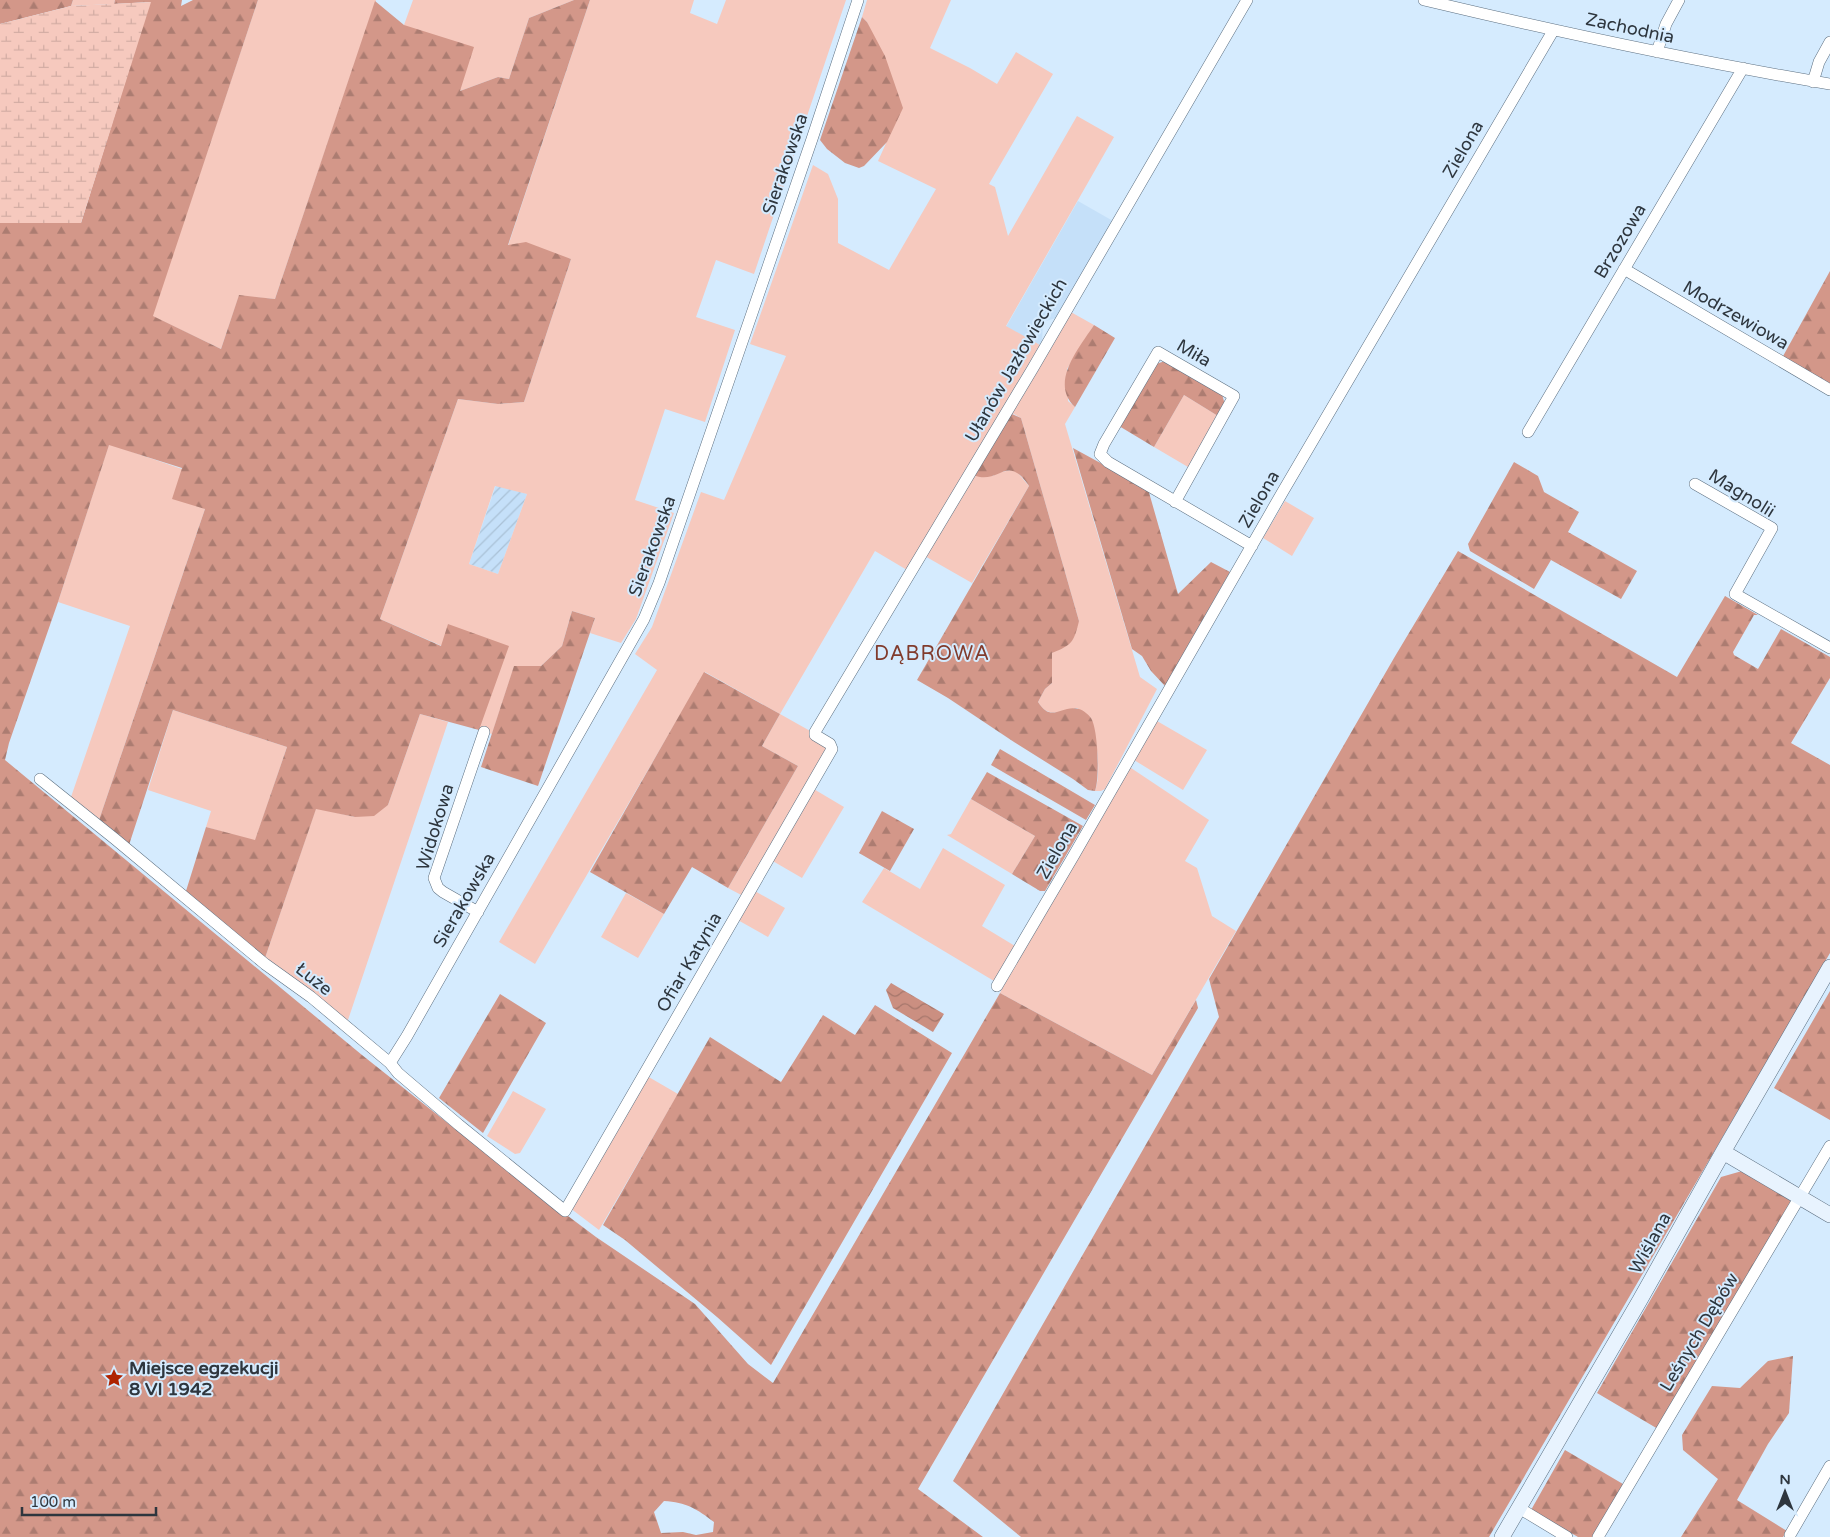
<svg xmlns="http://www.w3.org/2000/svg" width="1830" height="1537" font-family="'Varela Round',sans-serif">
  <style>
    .built { fill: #c5e0f9 }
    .industrial { fill: url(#industrial-furrows) }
    .green { fill: #f6c9be; fill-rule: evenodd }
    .forest { fill: url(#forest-firs); fill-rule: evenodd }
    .wetland { fill: url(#wetland-marsh) }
    .water { fill: url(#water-waves) }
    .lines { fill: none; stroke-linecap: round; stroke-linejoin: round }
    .street-casing { stroke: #5c6f80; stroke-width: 12 }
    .secondary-casing { stroke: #5c6f80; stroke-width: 16 }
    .street { stroke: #fff; stroke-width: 11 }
    .secondary { stroke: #e8f3fe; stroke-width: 15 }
    .labels { text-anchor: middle; stroke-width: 4; stroke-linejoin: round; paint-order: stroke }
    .street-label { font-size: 18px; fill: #2e363e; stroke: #d5ebfe }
    .poi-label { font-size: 18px; font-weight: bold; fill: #2e363e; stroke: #d5ebfe; text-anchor: start }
    .quarter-label { font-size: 20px; letter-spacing: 1px; fill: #813b2c; stroke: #d5ebfe }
  </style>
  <defs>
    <pattern id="industrial-furrows" width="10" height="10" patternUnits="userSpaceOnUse" patternTransform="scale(1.25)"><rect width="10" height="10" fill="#c5e0f9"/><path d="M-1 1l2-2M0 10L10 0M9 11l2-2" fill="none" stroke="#aac1d6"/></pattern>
    <pattern id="forest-firs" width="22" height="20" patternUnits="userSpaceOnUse" patternTransform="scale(1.25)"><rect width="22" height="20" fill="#d39789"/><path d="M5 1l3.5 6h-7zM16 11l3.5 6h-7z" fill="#ac7c71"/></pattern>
    <pattern id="wetland-marsh" width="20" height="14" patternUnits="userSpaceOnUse" patternTransform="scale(1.25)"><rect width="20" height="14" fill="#f6c9be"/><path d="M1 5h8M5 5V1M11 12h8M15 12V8" fill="none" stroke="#d3ada4"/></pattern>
    <pattern id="water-waves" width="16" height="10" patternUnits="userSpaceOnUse" patternTransform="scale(1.25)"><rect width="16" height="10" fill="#cb8f81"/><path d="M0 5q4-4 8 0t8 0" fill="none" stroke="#a5766b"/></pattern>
  </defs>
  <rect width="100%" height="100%" fill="#d5ebfe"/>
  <path class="built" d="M 1078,201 L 1113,221 L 1056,318 L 1043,322 L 1042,343 L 1040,345 L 1006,327 Z"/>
  <path class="industrial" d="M 496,485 L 527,494 L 498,574 L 469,564 Z"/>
  <path class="green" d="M 73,0 L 115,0 L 114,4 L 71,6 Z
    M 258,0 L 376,0 L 275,299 L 239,296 L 221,349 L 152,316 Z
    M 413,0 L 574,0 L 529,18 L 509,79 L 498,77 L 460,91 L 404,25 Z
    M 590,0 L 694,0 L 690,13 L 717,24 L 726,0 L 846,0 L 754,274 L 716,260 L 696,317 L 735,330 L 705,422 L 665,409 L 635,500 L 674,513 L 636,619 L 621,643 L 590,633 L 595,618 L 572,611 L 562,646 L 541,666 L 514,667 L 492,734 L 479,730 L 449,624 L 442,646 L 380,619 L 458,399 L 498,404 L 524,402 L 571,259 L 508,246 ZM 495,486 L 527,494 L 498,574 L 469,564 Z
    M 867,0 L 951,0 L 930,48 L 970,68 L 997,84 L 1016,52 L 1053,74 L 989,184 L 995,187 L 1008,236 L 1077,116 L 1114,137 L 1006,326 L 1040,345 L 907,570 L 875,551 L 780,714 L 812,732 L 828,745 L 745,897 L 728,888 L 798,766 L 762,746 L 780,714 L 705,672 L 535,964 L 499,942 L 657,670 L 635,654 L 652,627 L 701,492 L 724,500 L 786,356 L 750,344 L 813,165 L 828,174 L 838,199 L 838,243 L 889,270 L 936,189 L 878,161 L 902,108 L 867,22 L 862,17 Z
    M 1069,311 L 1094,325 L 1067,369 L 1068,401 L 1075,407 L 1065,424 L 1140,677 L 1157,689 L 1105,789 L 1101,791 L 1095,791 C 1102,771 1096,738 1091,718 L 1077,708 C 1060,711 1048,719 1038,702 L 1045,689 L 1052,683 L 1052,653 L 1079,621 L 1021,418 L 1010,412 Z
    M 1184,395 L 1218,416 L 1188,467 L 1154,447 Z
    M 109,444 L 182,469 L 205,509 L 99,820 L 71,797 L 130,626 L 58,602 Z
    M 1011,470 L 1017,472 L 1029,486 L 972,583 L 923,555 L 973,475 L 993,476 L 997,473 Z
    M 1285,501 L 1314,518 L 1292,556 L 1263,538 Z
    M 173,710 L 287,747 L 255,841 L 206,827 L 211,811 L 148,790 Z
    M 420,714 L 448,722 L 347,1023 L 265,958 L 316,808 L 355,817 L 388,805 Z
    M 1157,721 L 1207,750 L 1183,790 L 1134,760 Z
    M 1128,766 L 1209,820 L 1185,861 L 1197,868 L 1212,916 L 1236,931 L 1152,1075 L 1000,993 L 1019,953 Z
    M 812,788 L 844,807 L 802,878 L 771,860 Z
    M 971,799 L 1035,836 L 1012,874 L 947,835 L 951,834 Z
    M 943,848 L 1005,885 L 982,926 L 1015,946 L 994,981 L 862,902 L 884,868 L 920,889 Z
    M 753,890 L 785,908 L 768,937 L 736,919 Z
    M 626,893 L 664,914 L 638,958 L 601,937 Z
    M 647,1076 L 678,1094 L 599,1230 L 570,1208 Z
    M 513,1091 L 546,1109 L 520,1153 L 515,1154 L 487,1136 Z"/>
  <path class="forest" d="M 0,0 L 73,0 L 71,6 L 0,24 Z
    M 115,0 L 182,0 L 181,6 L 193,0 L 258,0 L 153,316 L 221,349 L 239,295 L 275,299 L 375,1 L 404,25 L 474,47 L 460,91 L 498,77 L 509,79 L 529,18 L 574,0 L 590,0 L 508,245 L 526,242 L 571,259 L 524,402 L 498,404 L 458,399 L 380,619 L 441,646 L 448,624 L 509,646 L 479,730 L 420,714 L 388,805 L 374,816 L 355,817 L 316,809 L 265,958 L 186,891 L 206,827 L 255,840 L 287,747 L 173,710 L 129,845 L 99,820 L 205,509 L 172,499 L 182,468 L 109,445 L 58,602 L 9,743 L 5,760 L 362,1055 L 512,1174 L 596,1237 L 695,1304 L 748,1364 L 773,1383 L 1000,993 L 1152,1075 L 1196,1000 L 1198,1008 L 918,1489 L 983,1537 L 0,1537 L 0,223 L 81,223 L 150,2 L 114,4 ZM 664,1501 C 686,1502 697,1509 714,1522 L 713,1532 L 696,1535 L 683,1532 L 661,1533 L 654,1512 Z
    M 862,17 L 867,22 L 885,56 L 903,108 L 887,142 L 864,166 L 859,168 L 845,163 L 827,149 L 820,140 Z
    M 1830,271 L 1830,387 L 1782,358 Z
    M 1094,325 L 1115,338 L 1075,407 C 1049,383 1079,348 1094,325 Z
    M 1165,361 L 1222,394 L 1225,405 L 1218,416 L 1184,395 L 1154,447 L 1119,426 L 1156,364 Z
    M 1010,413 L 1021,418 L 1079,621 C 1074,642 1072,645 1052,653 L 1052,683 L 1045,689 L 1038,702 C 1052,724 1061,704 1079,709 C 1083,710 1088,714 1091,718 C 1098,729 1100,778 1095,791 L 1088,790 L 1073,779 L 1014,742 L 948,698 L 917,680 L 1029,486 C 1006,452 1000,486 973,475 Z
    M 1073,448 L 1148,489 L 1178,594 L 1211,562 L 1230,572 L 1165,686 L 1151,671 L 1142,656 L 1132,649 Z
    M 1514,462 L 1538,476 L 1544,492 L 1579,512 L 1568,532 L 1637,571 L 1621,599 L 1551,560 L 1534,589 L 1470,551 L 1468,544 Z
    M 1458,551 L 1677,677 L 1725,596 L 1758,615 L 1754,615 L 1733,652 L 1734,655 L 1758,669 L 1781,629 L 1830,657 L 1830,678 L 1791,743 L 1830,765 L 1830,953 L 1489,1537 L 1021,1537 L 953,1481 L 1219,1017 L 1209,979 L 1394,658 Z
    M 572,611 L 595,618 L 538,786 L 481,767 L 514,666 L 541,666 L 562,646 Z
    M 704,672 L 780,714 L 762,746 L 798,766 L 728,888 L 692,867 L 664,914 L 590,872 Z
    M 1000,749 L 1095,805 L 1086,820 L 991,765 Z
    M 987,772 L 1083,826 L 1045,891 L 1040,891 L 1012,874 L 1035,836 L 971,799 Z
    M 882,811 L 914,829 L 890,871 L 859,853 Z
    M 1830,991 L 1830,1120 L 1774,1088 Z
    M 500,994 L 546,1023 L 483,1133 L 439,1098 Z
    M 875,1005 L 952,1053 L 771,1365 L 717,1317 L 625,1240 L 603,1225 L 710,1037 L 781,1082 L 823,1015 L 855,1035 Z
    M 1742,1171 L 1791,1201 L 1658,1429 L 1597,1393 L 1721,1177 Z
    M 1793,1356 L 1789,1413 L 1768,1444 L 1737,1500 L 1787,1531 L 1783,1537 L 1681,1537 L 1718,1479 L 1683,1450 L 1682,1435 L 1712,1386 L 1740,1388 L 1768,1361 Z
    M 1565,1450 L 1623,1484 L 1594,1537 L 1578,1537 L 1531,1510 Z"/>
  <path class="wetland" d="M 151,2 L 81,223 L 0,223 L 0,24 L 71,6 Z"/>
  <path class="water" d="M 891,983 L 944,1014 L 933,1032 L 893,1008 L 886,990 Z"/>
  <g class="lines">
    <g class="street-casing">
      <path id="street" d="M 1424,0 C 1558,32 1693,61 1830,84
        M 1657,52 L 1666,24 L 1679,0
        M 1813,82 L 1819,62 L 1830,42
        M 1624,269 L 1830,390
        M 1528,432 L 1743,68
        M 1695,484 L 1772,528 L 1735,594 L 1830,648
        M 1175,502 L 1234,396 L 1158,352 L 1104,444 L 1100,454 L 1108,462 L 1252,546
        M 40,779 L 115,839 L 265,964 L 311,997 L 390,1063 L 398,1073 L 459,1125 L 565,1211 L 832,749 L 830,744 L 815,735 L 815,732 L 1033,368 L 1247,0
        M 478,912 L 443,892 L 438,888 L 434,878 L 484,732
        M 997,986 L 1074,855 L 1282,493 L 1553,31
        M 390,1063 L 407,1036 L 644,619 L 659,583 L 812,139 L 858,0
        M 1519,1508 L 1567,1537
        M 1790,1535 L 1830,1466
        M 1598,1537 L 1830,1146"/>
    </g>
    <g class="secondary-casing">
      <path id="secondary" d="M 1723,1152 L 1830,1215
        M 1502,1537 L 1640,1300 L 1723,1152 L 1830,967"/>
    </g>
    <use href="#street" class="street"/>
    <use href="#secondary" class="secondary"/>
  </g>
  <defs>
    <g id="sight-bare" transform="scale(1.5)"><path d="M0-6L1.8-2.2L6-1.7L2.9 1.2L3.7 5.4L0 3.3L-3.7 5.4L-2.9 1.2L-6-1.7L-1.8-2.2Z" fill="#af2300" stroke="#d5ebfe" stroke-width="2.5" paint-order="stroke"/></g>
  </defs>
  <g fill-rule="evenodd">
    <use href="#sight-bare" x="114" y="1378"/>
  </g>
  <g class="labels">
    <g class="street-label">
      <text transform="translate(1630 28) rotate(12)" y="6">Zachodnia</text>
      <text transform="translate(1463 149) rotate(-60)" y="6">Zielona</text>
      <text transform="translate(785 164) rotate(-71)" y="6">Sierakowska</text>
      <text transform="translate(1620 241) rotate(-59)" y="6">Brzozowa</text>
      <text transform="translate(1736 315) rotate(30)" y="6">Modrzewiowa</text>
      <text transform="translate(1194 353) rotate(30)" y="6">Miła</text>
      <text transform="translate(1016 360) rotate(-60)" y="6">Ułanów Jazłowieckich</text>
      <text transform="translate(1742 493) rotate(32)" y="6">Magnolii</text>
      <text transform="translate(1259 499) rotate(-60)" y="6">Zielona</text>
      <text transform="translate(652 546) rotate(-70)" y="6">Sierakowska</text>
      <text transform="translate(435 827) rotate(-73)" y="6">Widokowa</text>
      <text transform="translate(1057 850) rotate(-60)" y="6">Zielona</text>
      <text transform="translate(464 900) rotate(-60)" y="6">Sierakowska</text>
      <text transform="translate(689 962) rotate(-60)" y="6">Ofiar Katynia</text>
      <text transform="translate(314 979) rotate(38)" y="6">Łuże</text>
      <text transform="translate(1650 1243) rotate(-61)" y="6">Wiślana</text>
      <text transform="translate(1699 1332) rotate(-59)" y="6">Leśnych Dębów</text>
    </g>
    <g class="poi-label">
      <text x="129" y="1374">Miejsce egzekucji<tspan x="129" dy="21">8 VI 1942</tspan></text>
    </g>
    <g class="quarter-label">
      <text x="932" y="660">DĄBROWA</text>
    </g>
  </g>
  <g transform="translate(1785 1492)" stroke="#d5ebfe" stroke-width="4" paint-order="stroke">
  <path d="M0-4L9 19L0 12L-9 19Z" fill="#2e363e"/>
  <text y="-8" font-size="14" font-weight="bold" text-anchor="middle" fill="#2e363e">N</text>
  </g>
  <path d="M22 1507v8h134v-8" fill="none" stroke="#2e363e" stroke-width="2.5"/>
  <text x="30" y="1507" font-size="15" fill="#2e363e" stroke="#d5ebfe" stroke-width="4" paint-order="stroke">100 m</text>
</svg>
